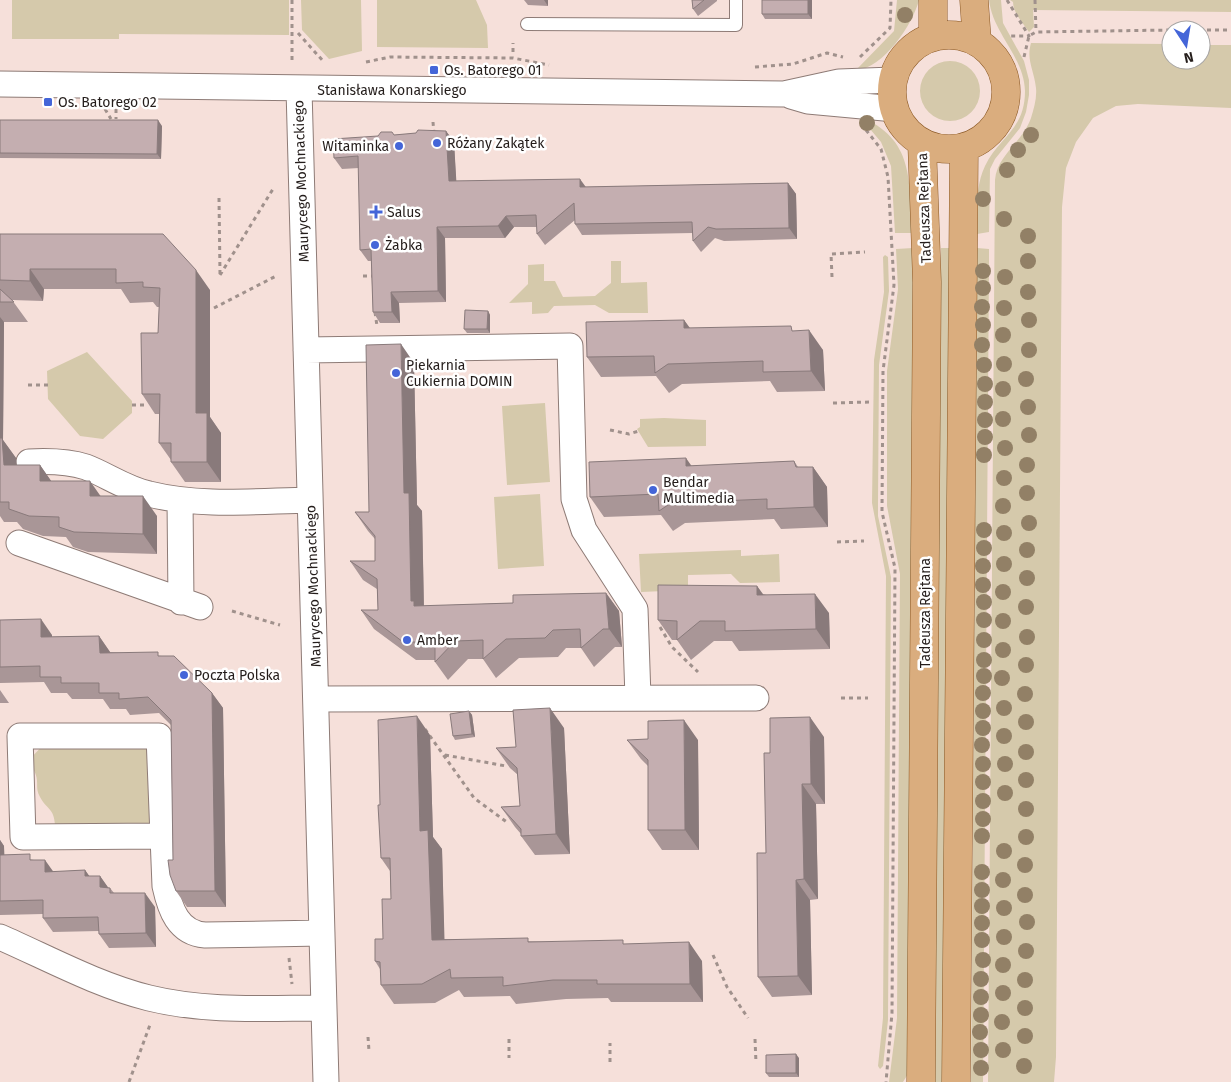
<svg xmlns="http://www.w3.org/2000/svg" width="1231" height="1082" font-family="'Fira Sans',sans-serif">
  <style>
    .green { fill: #d5c9ab }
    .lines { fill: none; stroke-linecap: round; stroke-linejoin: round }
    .service-casing { stroke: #8e7b76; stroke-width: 14 }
    .minor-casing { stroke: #8e7b76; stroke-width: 27 }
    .primary-casing { stroke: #8a5723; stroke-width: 29 }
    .path { stroke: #a0918c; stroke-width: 3; stroke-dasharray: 4 4; stroke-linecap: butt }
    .service { stroke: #fff; stroke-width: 12 }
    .minor { stroke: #fff; stroke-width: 25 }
    .primary { stroke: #daad7e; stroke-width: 28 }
    .tree { fill: #928066 }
    .wall { fill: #a99697 }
    .shaded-wall { fill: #897a7b }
    .building { fill: #c4aeb0; stroke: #897a7b }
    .poi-dot { fill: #4465d8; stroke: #fff; stroke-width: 2 }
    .labels { text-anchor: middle; stroke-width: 5; stroke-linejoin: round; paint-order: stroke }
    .poi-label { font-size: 14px; fill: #241d1b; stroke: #fff; text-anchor: start }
    .street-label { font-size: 14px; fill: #241d1b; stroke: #fff }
  </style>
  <rect width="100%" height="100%" fill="#f6e0da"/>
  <path class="green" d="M 12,0 L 289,0 L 289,35 L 119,34 L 119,39 L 12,39 Z
    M 301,0 L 361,0 L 362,51 L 329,59 L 302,30 Z
    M 377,0 L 476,0 L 487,25 L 488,48 L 377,47 Z
    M 897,0 L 919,0 C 913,24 883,69 856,70 L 894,31 Z
    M 989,0 L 1001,0 L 1003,23 L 1024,61 L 1029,80 L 1029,95 L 1026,112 L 1020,128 L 995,159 L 990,169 L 989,232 L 977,234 C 977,211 975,187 985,166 C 999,137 1025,130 1025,91 C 1024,56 993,34 989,0 Z
    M 1010,0 L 1231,0 L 1231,12 L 1033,10 L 1034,27 L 1029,32 C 1023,23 1013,13 1013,2 Z
    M 1031,43 L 1171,44 L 1171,60 L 1201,60 L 1201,45 L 1231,45 L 1231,108 L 1138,104 L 1116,106 L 1093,118 L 1076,142 L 1066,168 L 1062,207 L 1056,1057 L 1054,1082 L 988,1082 L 995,180 C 997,155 1022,143 1031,118 C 1034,108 1037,98 1036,88 C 1034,70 1026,60 1031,43 Z
    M920 91a30 30 0 1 1 60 0a30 30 0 1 1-60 0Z
    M 859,116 C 915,139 909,181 912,233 L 895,233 L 891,166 L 881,142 Z
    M 913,248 L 908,1074 L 903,1082 L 889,1082 L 897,1018 L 900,574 L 887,506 L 887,371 L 898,289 L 896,249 Z
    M 941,248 L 951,248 L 945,1082 L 935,1082 Z
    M 977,248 L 989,249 L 989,267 L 983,1082 L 971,1082 Z
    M 885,255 L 888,257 L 889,291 L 879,365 L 878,504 L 878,516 L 891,577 L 888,1020 L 883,1066 L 880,1069 L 878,1066 L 883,1018 L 886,576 L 872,503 L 874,360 L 884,292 L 883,257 Z
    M 611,261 L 621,261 L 621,283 L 647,282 L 648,313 L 609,313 L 595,305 L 554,306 L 548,313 L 532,314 L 532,302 L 509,303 L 528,284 L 528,265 L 544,264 L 544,281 L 555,281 L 563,297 L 595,296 L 611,283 Z
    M 87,352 L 132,401 L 132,413 L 103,439 L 80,436 L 48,399 L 47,371 Z
    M 545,403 L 550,482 L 507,485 L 502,406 Z
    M 664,418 L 706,420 L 706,446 L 648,447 L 637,429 L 640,427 L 640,419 Z
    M 540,494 L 544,566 L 498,569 L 494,497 Z
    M 741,550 L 741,556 L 779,554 L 780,582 L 740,583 L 731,574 L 688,575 L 688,590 L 641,592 L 639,554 Z
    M 46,742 L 137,742 L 151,751 L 155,823 L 143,832 L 55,825 C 54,808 47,810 40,797 C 33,785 43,781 29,763 L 29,760 Z"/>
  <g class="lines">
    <g class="service-casing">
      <path id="service" d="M 527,24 L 736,25 L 736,0"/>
    </g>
    <g class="minor-casing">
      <path id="minor" d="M 0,84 L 784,94 L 839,82 L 893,80
        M 299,89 L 326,1082
        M 791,96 L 808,101 L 895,109
        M 306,350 L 570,346 L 574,499 L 584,530 L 635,609 L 638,698
        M 29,462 C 48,461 67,461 86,467 C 107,475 126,489 149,494 C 201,507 257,501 310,500
        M 180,500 L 181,602
        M 19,543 L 200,607
        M 316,699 L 756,698
        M 163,836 L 23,837 L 20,736 L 159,736 L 165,886 C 170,909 178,933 205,935 L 322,933
        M 0,937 C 48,958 97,985 149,998 C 206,1012 266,1008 324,1008"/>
    </g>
    <g class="primary-casing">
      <path id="primary" d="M 933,0 L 933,37
        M 974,0 L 977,42
        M892 92a57 57 0 1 1 114 0a57 57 0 1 1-114 0Z
        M 921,1082 L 927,282 L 922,143
        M 956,1082 L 964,148"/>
    </g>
    <path class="path" d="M 292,0 L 292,64
      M 1007,0 L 1029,36 L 1011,36
      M 1035,0 L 1036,32
      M 1199,30 L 1231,30
      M 298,33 L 323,61
      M 513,52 L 513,43
      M 860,57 L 890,28 L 891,0
      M 1024,57 L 1029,36 L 1036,32 L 1171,30
      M 366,62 L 390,57 L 513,58 L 549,65
      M 755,67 L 793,64 L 827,53 L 843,57
      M 105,109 L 111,119
      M 116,109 L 116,119
      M 433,122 L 434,134
      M 866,130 L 881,149 L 888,177 L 894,285 L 883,371 L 882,512 L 895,568 L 892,1013 L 886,1082
      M 219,198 L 220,274
      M 220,275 L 273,189
      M 363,276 L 375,276
      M 832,277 L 831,254 L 865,252
      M 214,308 L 278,275
      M 375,312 L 377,326
      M 28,385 L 48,385
      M 833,403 L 870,402
      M 132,405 L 148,405
      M 610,430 L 629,434 L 639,431
      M 837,542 L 864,541
      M 232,611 L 280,625
      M 660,627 L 672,647 L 698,672
      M 841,698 L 868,698
      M 425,729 L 474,798 L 508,823
      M 445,755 L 506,766
      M 713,955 L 727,987 L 748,1018
      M 289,958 L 292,984
      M 368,1037 L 369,1051
      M 509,1039 L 509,1058
      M 755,1039 L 756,1063
      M 610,1062 L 610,1043
      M 129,1082 L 151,1022"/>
    <use href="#service" class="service"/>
    <use href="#minor" class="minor"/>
    <use href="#primary" class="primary"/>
  </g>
  <g class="tree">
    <circle cx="905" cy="15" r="8"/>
    <circle cx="867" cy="123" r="8"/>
    <circle cx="1031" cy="135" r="8"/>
    <circle cx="1018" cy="150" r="8"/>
    <circle cx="1007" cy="170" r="8"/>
    <circle cx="983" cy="199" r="8"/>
    <circle cx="1004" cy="219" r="8"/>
    <circle cx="1028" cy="236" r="8"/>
    <circle cx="1028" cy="261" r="8"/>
    <circle cx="983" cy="271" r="8"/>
    <circle cx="1005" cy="277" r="8"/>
    <circle cx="983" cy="288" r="8"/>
    <circle cx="1028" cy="292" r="8"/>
    <circle cx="982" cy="307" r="8"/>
    <circle cx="1004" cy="308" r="8"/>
    <circle cx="1029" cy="320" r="8"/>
    <circle cx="983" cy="325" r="8"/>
    <circle cx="1003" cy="335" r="8"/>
    <circle cx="982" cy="345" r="8"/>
    <circle cx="1029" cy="350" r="8"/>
    <circle cx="1004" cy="364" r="8"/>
    <circle cx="984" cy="365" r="8"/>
    <circle cx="1026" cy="379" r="8"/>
    <circle cx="985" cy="384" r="8"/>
    <circle cx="1003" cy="389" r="8"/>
    <circle cx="985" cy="402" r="8"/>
    <circle cx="1028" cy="407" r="8"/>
    <circle cx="1003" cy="419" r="8"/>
    <circle cx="985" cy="420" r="8"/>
    <circle cx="1029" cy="435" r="8"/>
    <circle cx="985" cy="437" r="8"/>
    <circle cx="1005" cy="448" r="8"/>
    <circle cx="984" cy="455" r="8"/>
    <circle cx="1027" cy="465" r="8"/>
    <circle cx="1004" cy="478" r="8"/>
    <circle cx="1027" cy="493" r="8"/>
    <circle cx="1003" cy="506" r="8"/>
    <circle cx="1029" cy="523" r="8"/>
    <circle cx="984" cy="530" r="8"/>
    <circle cx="1004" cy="533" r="8"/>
    <circle cx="984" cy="548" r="8"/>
    <circle cx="1027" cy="550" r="8"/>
    <circle cx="1004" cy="564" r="8"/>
    <circle cx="983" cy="566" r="8"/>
    <circle cx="1027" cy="578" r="8"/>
    <circle cx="983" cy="585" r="8"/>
    <circle cx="1003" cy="592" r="8"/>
    <circle cx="984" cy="602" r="8"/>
    <circle cx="1026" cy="607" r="8"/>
    <circle cx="984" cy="620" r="8"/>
    <circle cx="1003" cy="621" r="8"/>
    <circle cx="1027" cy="637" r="8"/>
    <circle cx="984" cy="640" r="8"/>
    <circle cx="1003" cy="650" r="8"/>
    <circle cx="984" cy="660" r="8"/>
    <circle cx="1026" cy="665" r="8"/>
    <circle cx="984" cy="676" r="8"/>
    <circle cx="1002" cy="678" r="8"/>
    <circle cx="983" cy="693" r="8"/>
    <circle cx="1025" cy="694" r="8"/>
    <circle cx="1004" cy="708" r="8"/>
    <circle cx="983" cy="711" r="8"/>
    <circle cx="1026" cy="722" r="8"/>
    <circle cx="983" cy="728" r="8"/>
    <circle cx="1004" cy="736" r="8"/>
    <circle cx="982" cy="745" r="8"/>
    <circle cx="1026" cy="752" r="8"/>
    <circle cx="983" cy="764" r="8"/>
    <circle cx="1005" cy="764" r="8"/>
    <circle cx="1026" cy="780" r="8"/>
    <circle cx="983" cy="782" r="8"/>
    <circle cx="1005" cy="793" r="8"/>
    <circle cx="983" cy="801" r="8"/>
    <circle cx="1026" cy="809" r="8"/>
    <circle cx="983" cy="819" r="8"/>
    <circle cx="982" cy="836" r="8"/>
    <circle cx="1026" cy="837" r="8"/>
    <circle cx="1004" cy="851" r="8"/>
    <circle cx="1025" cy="865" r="8"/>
    <circle cx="982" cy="872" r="8"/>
    <circle cx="1003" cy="880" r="8"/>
    <circle cx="982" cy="890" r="8"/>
    <circle cx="1025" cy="895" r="8"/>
    <circle cx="982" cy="906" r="8"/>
    <circle cx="1004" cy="908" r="8"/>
    <circle cx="1027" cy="922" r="8"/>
    <circle cx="982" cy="923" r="8"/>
    <circle cx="1004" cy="937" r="8"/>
    <circle cx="982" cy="940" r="8"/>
    <circle cx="1026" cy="951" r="8"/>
    <circle cx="983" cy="960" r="8"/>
    <circle cx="1003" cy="965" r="8"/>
    <circle cx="981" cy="979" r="8"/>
    <circle cx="1025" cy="980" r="8"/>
    <circle cx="1003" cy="993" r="8"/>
    <circle cx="981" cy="997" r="8"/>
    <circle cx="1025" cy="1008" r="8"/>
    <circle cx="981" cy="1015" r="8"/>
    <circle cx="1002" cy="1022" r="8"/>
    <circle cx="980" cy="1032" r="8"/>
    <circle cx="1025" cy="1036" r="8"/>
    <circle cx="981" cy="1050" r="8"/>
    <circle cx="1003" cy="1050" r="8"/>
    <circle cx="1024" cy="1066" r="8"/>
    <circle cx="981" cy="1068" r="8"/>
  </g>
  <path class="wall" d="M 524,0 L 548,0 L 548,6 L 528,5 Z
    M 648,0 L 717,0 L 717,1 L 698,16 L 693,9 L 692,0 Z
    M 812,0 L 812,19 L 765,19 L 762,14 Z
    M 0,120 L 162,126 L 161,159 L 0,158 Z
    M 446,131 L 454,142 L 456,181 L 586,187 L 788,183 L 796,194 L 797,239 L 724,241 L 715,238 L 701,252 L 693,241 L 693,233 L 582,235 L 575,224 L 575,220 L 545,245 L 537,234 L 537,227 L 514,227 L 505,238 L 445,238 L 446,302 L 399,303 L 400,323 L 380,323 L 373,312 L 371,261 L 368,261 L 360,250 L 359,168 L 342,169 L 334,158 L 394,135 Z
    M 0,234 L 210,290 L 210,417 L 221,433 L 221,482 L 185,482 L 171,462 L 171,460 L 159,443 L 159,414 L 155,414 L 142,394 L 158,333 L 159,307 L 157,307 L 153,302 L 130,303 L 121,289 L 44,289 L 43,301 L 12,300 L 28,322 L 4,322 L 3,440 L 16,458 L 16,465 L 40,465 L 51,481 L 101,496 L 157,516 L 157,554 L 88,552 L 73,547 L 66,537 L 43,536 L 23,529 L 17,522 L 4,522 L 0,516 Z
    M 488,311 L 490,315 L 490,333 L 467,333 L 464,329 Z
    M 684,320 L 690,328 L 795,331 L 823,350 L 825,391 L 777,392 L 770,381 L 682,384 L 669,393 L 656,376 L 601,377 L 587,357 Z
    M 414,363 L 417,505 L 422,511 L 424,606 L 513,603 L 606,593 L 619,611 L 622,647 L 615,647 L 594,667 L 581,648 L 566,648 L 558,657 L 519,658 L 496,678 L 483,659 L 468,659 L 448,680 L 435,662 L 435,660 L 416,660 L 374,629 L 361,610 L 378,610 L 377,589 L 363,580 L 350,561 L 375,561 L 375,539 L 368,531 L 355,512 L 369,512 Z
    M 794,461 L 798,467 L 813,467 L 827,487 L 828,527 L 781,529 L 774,519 L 685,523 L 673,531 L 661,515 L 604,517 L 590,497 L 692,466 Z
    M 757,586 L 763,594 L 829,613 L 830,649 L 739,651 L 732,641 L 714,641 L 691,660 L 677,640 L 672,640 L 658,620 Z
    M 0,620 L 52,635 L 52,637 L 99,636 L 110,652 L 162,656 L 212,693 L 223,708 L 226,907 L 187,907 L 176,891 L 173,860 L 171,725 L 159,713 L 130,715 L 126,709 L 110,709 L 103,699 L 72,699 L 67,693 L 51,693 L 44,682 L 0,683 Z
    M 0,690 L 9,703 L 0,703 Z
    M 469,711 L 472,715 L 475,737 L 455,740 L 453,736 Z
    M 564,728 L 570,854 L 535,855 L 521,836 L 521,834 L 515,827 L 501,807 L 520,806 L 518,775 L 510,768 L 496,748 L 516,747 Z
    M 430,735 L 433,837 L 442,849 L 444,939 L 626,944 L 702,961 L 703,1002 L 611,1002 L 608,998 L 566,999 L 516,1004 L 510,996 L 464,997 L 459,990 L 435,1003 L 394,1004 L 381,985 L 380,969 L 375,961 L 383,939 L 391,899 L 390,871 L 381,858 L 380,805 Z
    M 824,737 L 825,804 L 816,804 L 818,899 L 810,900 L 812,995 L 772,997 L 758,977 L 766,853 L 770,753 Z
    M 627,740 L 698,740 L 699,850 L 662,850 L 648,830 L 648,766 L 641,759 Z
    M 0,840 L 4,846 L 4,855 L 34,860 L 53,872 L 85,870 L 89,876 L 100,876 L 108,888 L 110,888 L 114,893 L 155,907 L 156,947 L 109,948 L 99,934 L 99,931 L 53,932 L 43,918 L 43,914 L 0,915 Z
    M 799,1058 L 799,1077 L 769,1077 L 766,1073 Z"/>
  <path class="shaded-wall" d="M 544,0 L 548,0 L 548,6 Z
    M 808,0 L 812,0 L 812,19 L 808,14 Z
    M 158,120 L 162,126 L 161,159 L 157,154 Z
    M 446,131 L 454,142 L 457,192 L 449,181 Z
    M 580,179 L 588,190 L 580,187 Z
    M 788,183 L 796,194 L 797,239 L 789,228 Z
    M 506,216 L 514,227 L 505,238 L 498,226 Z
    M 437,227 L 445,238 L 446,302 L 438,291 Z
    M 30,269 L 44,289 L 43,301 L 30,281 Z
    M 196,270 L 210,290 L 210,417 L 221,433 L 221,482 L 207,462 L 196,413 Z
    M 391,292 L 399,303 L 400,323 L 392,312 Z
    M 488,311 L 490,315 L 490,333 L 487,329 Z
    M 0,317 L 4,322 L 3,440 L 16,458 L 18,485 L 4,465 L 0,454 Z
    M 684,320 L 698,340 L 684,328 Z
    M 809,330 L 823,350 L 825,391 L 811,371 Z
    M 401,344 L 414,363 L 417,505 L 422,511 L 424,616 L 427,624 L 411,601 L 404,493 Z
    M 686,458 L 700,478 L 686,466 Z
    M 40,465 L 54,485 L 40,481 Z
    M 813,467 L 827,487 L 828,527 L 814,507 Z
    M 90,481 L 104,501 L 90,496 Z
    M 143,496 L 157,516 L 157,554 L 143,534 Z
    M 757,586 L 771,606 L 757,595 Z
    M 606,593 L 619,611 L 622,647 L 609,629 Z
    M 815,594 L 829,613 L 830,649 L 816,629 Z
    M 41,619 L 52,635 L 52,653 L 41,637 Z
    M 99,636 L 110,652 L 111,668 L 100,653 Z
    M 212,693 L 223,708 L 226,907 L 215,891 Z
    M 550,708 L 564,728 L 570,854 L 556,834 Z
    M 469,711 L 472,715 L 475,737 L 472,734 Z
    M 417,716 L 430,735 L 433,837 L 442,849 L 445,958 L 432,940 L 420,831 Z
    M 810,717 L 824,737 L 825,804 L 811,784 Z
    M 684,720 L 698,740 L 699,850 L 685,830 Z
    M 802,784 L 816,804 L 818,899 L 804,879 Z
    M 0,840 L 4,846 L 5,869 L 0,862 Z
    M 45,860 L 55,874 L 45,872 Z
    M 85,870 L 95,884 L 85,876 Z
    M 100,876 L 110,890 L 100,887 Z
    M 796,880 L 810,900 L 812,995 L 798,976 Z
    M 145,893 L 155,907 L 156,947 L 146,933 Z
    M 689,942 L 702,961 L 703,1002 L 690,984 Z
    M 796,1054 L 799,1058 L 799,1077 L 796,1073 Z"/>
  <path class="building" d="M 692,0 L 704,0 L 693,9 Z
    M 762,0 L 808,0 L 808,14 L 762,14 Z
    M 0,120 L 158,120 L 157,154 L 0,153 Z
    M 418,130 L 446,131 L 449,181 L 580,179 L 580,187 L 788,183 L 789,228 L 716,229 L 708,227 L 693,241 L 692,222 L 575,224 L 574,203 L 537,234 L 536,215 L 506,216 L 498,226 L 437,227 L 438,291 L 391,292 L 392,312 L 373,312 L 371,249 L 360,250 L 358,156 L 334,158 L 333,139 L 378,136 L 381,132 L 392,132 L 394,135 L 416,133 Z
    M 0,234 L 163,234 L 196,270 L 196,413 L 207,413 L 207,462 L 171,462 L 171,443 L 159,443 L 160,394 L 142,394 L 141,333 L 158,333 L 160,288 L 143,287 L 143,282 L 116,283 L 116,269 L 30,269 L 30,281 L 0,280 Z
    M 0,289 L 14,302 L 0,302 Z
    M 465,310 L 488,311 L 487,329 L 464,329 Z
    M 684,320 L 684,328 L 791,326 L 792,331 L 809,330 L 811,371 L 763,372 L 763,361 L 668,364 L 655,373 L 654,356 L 587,357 L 586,322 Z
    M 401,344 L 404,493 L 409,493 L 411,601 L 414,601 L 414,606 L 513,603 L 513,595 L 606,593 L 609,629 L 603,629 L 581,648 L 580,629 L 553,630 L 545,638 L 506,639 L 483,659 L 483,640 L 455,641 L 435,662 L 435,642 L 403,642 L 361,610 L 378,610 L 377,579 L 350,561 L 375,561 L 375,536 L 355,512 L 369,512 L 366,345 Z
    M 0,438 L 2,438 L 4,465 L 40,465 L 40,481 L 90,481 L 90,496 L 143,496 L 143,534 L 74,532 L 59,527 L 59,517 L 29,516 L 9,509 L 9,502 L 0,502 Z
    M 686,458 L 686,466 L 794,461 L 796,467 L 813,467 L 814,507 L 767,509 L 767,499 L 671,503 L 659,511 L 658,494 L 590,497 L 589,462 Z
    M 658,585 L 757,586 L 757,595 L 815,594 L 816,629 L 725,631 L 725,621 L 700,621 L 677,640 L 677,621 L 658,620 Z
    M 41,619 L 41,637 L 99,636 L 100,653 L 158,652 L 158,656 L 174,656 L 212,693 L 215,891 L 176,891 L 170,875 L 168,860 L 173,860 L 171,720 L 148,697 L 119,699 L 119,693 L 99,693 L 99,683 L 61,683 L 61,677 L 40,677 L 40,666 L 0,667 L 0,620 Z
    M 550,708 L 556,834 L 521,836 L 521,829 L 501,807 L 520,806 L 517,768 L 496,748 L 516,747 L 513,710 Z
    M 469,711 L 472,734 L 453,736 L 450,714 Z
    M 417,716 L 420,831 L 428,830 L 432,940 L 528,938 L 528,942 L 623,940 L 623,944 L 689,942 L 690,984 L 597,984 L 597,980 L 553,980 L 503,986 L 503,977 L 451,978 L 450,969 L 422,984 L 381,985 L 380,962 L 375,961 L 375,939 L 383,939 L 382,899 L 391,899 L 390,858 L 381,858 L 378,805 L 380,805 L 378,720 Z
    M 810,717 L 811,784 L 802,784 L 804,879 L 796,880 L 798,976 L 758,977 L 757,853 L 766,853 L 764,753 L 770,753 L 770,718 Z
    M 684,720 L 685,830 L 648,830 L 648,760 L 627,740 L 648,739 L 648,721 Z
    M 30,854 L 30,860 L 45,860 L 45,872 L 85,870 L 85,876 L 100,876 L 100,887 L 110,888 L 110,893 L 145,893 L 146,933 L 99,934 L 98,917 L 43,918 L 43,900 L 0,901 L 0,855 Z
    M 796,1054 L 796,1073 L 766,1073 L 766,1055 Z"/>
  <g class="poi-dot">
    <rect x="429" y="65" width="10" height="10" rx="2.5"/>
    <rect x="43" y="97" width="10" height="10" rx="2.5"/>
    <circle cx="437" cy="143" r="5"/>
    <circle cx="399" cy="146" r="5"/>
    <path d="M373.5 204.5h5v5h5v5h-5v5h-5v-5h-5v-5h5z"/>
    <circle cx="375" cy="245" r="5"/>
    <circle cx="396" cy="373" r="5"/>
    <circle cx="653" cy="490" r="5"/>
    <circle cx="407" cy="640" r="5"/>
    <circle cx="184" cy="675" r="5"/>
  </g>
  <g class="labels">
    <g class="poi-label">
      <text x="444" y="75">Os. Batorego 01</text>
      <text x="58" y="107">Os. Batorego 02</text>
      <text x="447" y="148">Różany Zakątek</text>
      <text x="389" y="151" text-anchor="end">Witaminka</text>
      <text x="387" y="217">Salus</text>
      <text x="385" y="250">Żabka</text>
      <text x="406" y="370">Piekarnia<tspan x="406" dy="16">Cukiernia DOMIN</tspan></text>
      <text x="663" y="487">Bendar<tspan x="663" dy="16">Multimedia</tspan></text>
      <text x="417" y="645">Amber</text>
      <text x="194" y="680">Poczta Polska</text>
    </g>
    <g class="street-label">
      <text x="392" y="95">Stanisława Konarskiego</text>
      <text transform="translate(301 181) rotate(-92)" y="5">Maurycego Mochnackiego</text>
      <text transform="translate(924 208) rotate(-92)" y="5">Tadeusza Rejtana</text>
      <text transform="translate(313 586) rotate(-92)" y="5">Maurycego Mochnackiego</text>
      <text transform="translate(925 613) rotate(-90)" y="5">Tadeusza Rejtana</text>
    </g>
  </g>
  <g transform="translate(1186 45) rotate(168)"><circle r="24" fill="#ffffff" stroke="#a7a5a4"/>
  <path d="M0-4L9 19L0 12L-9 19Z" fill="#4465d8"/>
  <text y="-8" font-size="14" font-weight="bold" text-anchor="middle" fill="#241d1b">N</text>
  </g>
</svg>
